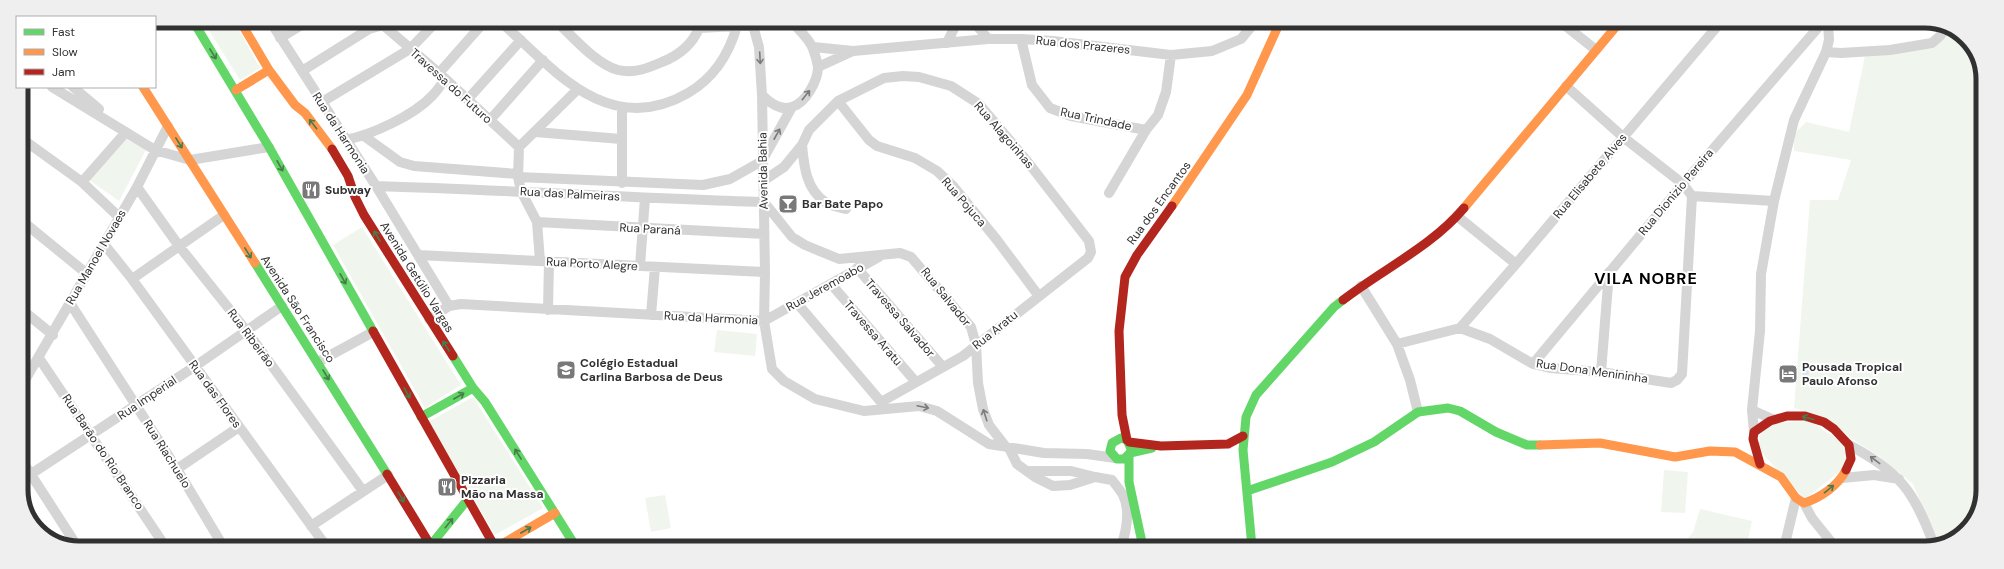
<svg xmlns="http://www.w3.org/2000/svg" width="2004" height="569" font-family="'DM Sans',sans-serif">
  <style>
    .green { fill: #f0f6ed }
    .water { fill: #dae5f4 }
    .lines { fill: none; stroke-linecap: round; stroke-linejoin: round }
    .street { stroke: #d5d5d5; stroke-width: 10 }
    .fast { stroke: #63d668; stroke-width: 9 }
    .slow { stroke: #ff974d; stroke-width: 9 }
    .jam { stroke: #b3261e; stroke-width: 9 }
    .oneway { stroke: #487b4a }
    .oneway2 { stroke: #7b7b7b }
    .labels { text-anchor: middle; stroke-width: 4; stroke-linejoin: round; paint-order: stroke }
    .street-label { font-size: 12px; fill: #313131; stroke: #fff }
    .poi-label { font-size: 12px; font-weight: bold; fill: #313131; stroke: #fff; text-anchor: start }
    .district-label { font-size: 16px; font-weight: bold; letter-spacing: 1px; fill: #000; stroke: #fff }
    .rim { fill: none; stroke: #313131; stroke-width: 5 }
  </style>
  <rect width="100%" height="100%" fill="#fff"/>
  <path class="green" d="M 203,21 L 234,21 L 260,68 L 240,80 Z
    M 1949,29 L 1969,41 L 1983,75 L 1981,505 L 1960,536 L 1938,543 L 1913,484 L 1880,457 L 1852,439 L 1827,418 L 1794,408 L 1810,200 L 1838,200 L 1851,160 L 1794,151 L 1794,134 L 1806,122 L 1849,132 L 1865,56 L 1934,48 L 1948,34 Z
    M 127,137 L 147,148 L 119,201 L 88,179 Z
    M 362,227 L 461,385 L 425,408 L 333,245 Z
    M 717,330 L 757,334 L 755,356 L 714,352 Z
    M 473,397 L 543,508 L 495,535 L 428,422 Z
    M 1811,421 L 1844,444 L 1847,457 L 1843,469 L 1805,499 L 1758,449 L 1761,430 L 1769,423 Z
    M 1664,470 L 1688,472 L 1685,513 L 1661,512 Z
    M 665,495 L 671,528 L 651,532 L 645,498 Z
    M 1700,509 L 1752,521 L 1748,540 L 1773,548 L 1746,548 L 1732,545 L 1717,548 L 1717,544 L 1698,542 L 1688,538 L 1693,532 Z"/>
  <path class="water" d="M 1803,367 L 1809,367 L 1809,377 L 1802,377 Z"/>
  <g class="lines">
    <path class="street" d="M 270,21 L 376,186 L 449,306
      M 363,21 L 369,29
      M 500,21 C 554,70 609,139 688,93 C 714,78 729,54 737,26 L 754,26
      M 556,21 C 572,36 597,65 618,70 C 634,74 648,68 662,62 C 680,55 692,45 699,28
      M 752,22 L 759,47 L 762,95 L 765,272 L 764,321 L 772,369 L 784,381 L 815,399 L 864,411 L 919,406 L 937,411 L 989,444 L 1044,453 L 1087,454 L 1115,458
      M 974,22 L 988,39
      M 1562,23 L 1596,50
      M 383,25 L 439,73 L 519,147
      M 699,28 L 737,26
      M 280,38 L 308,21
      M 1021,39 L 1032,85 L 1050,108 L 1071,116 L 1146,130
      M 947,43 L 957,22
      M 813,47 L 853,51 L 988,39 L 1021,39 L 1053,41 L 1171,55 L 1212,51 L 1241,39 L 1255,22
      M 1826,52 L 1841,53 L 1890,50 L 1932,43 L 1940,36 L 1946,27
      M 818,67 L 853,51
      M 302,71 L 369,29 L 383,25 L 387,21
      M 439,73 L 485,21
      M 1566,86 L 1623,137 L 1683,184 L 1692,196 L 1774,201
      M 52,87 L 155,150 L 190,160 L 269,147
      M 73,87 L 99,109
      M 762,95 C 770,103 781,111 792,107 C 806,103 818,80 818,67 C 817,61 815,54 813,49 C 810,39 798,29 792,22
      M 468,99 L 521,40
      M 838,101 L 869,140 L 877,146 L 915,158 L 937,171 L 953,186 L 997,240 L 1038,295
      M 322,102 L 410,49 L 437,21
      M 490,120 L 543,60
      M 535,132 L 621,139
      M 364,136 L 400,162 L 414,166 L 518,174
      M 21,138 L 82,182 L 119,217
      M 345,140 C 371,135 413,116 432,96 C 437,91 441,85 445,79
      M 802,145 C 804,166 806,189 825,202 C 830,206 840,207 846,209
      M 519,147 L 518,177 L 521,191 L 537,222 L 540,261
      M 519,147 L 577,90
      M 763,159 L 792,107
      M 518,177 L 703,185 L 730,179 L 762,161
      M 763,181 L 784,167 L 802,145 L 809,130 L 838,101 L 884,78 L 903,76 L 919,77 L 951,86 L 979,104 L 1027,161 L 1089,241 L 1091,252 L 1088,258 L 963,356 L 881,402
      M 82,182 L 126,132
      M 622,183 L 622,107
      M 376,186 C 505,190 634,198 764,202 L 792,237 L 805,245 L 839,259 L 900,253 L 911,257 L 971,327 L 976,345 L 978,383 L 983,409 L 989,425 L 1006,447
      M 137,187 L 179,246 L 246,330 L 363,491
      M 1109,193 L 1146,130 L 1158,115 L 1166,92 L 1171,55
      M 1457,216 L 1516,264
      M 21,220 L 86,273
      M 537,222 L 764,234
      M 104,244 L 132,279 L 326,546
      M 418,255 L 765,272
      M 640,266 L 645,198
      M 857,268 L 943,367
      M 132,279 L 224,215
      M 831,284 L 915,381
      M 1361,286 L 1397,344 L 1410,380 L 1418,412
      M 70,303 L 177,469 L 223,546
      M 797,303 L 881,402 L 884,408
      M 21,309 L 53,335
      M 548,310 L 549,261
      M 651,315 L 655,267
      M 429,319 L 449,306 L 461,304 L 764,321
      M 764,321 L 879,257
      M 1460,328 L 1516,264 L 1720,23
      M 1397,344 L 1460,328 L 1490,339 L 1533,364 L 1550,368 L 1601,372 L 1671,383 L 1677,380 L 1682,374 L 1692,196
      M 39,358 L 165,546
      M 318,362 L 373,332
      M 1533,364 L 1683,184 L 1822,23
      M 1601,372 L 1609,272
      M 21,387 L 137,187 L 168,126
      M 1752,410 L 1772,419
      M 1754,432 L 1752,410 L 1760,331 L 1761,274 L 1774,201 L 1794,120 L 1826,52 L 1829,40 L 1828,23
      M 1849,445 C 1900,472 1914,491 1934,545
      M 1009,448 L 1017,464 L 1035,477 L 1053,486 L 1070,485 L 1095,477 L 1112,480 C 1116,485 1120,490 1123,495 C 1131,511 1126,532 1121,547
      M 21,459 L 77,546
      M 177,469 L 239,427
      M 1027,471 L 1071,471 L 1095,477
      M 31,474 L 194,367 L 282,306
      M 1842,478 L 1874,475 L 1899,479
      M 1804,503 L 1812,518 L 1836,548
      M 311,526 L 388,475
      M 1784,548 L 1796,498"/>
    <path class="fast" d="M 193,21 L 269,147 L 373,331
      M 255,263 L 387,474
      M 453,356 L 473,388 L 485,402 L 576,547
      M 421,417 L 473,388
      M 1130,453 L 1131,449 L 1127,440 L 1121,438 L 1112,443 L 1110,451 L 1117,459 L 1124,459 L 1130,453 L 1152,448
      M 1129,455 L 1129,482 L 1143,547
      M 1247,491 L 1332,462 L 1374,442 L 1418,412 L 1448,408 L 1460,411 L 1496,432 L 1527,445 L 1540,445
      M 430,546 L 468,499
      M 1252,547 L 1243,450 L 1246,417 L 1256,395 L 1334,307 L 1343,300"/>
    <path class="slow" d="M 240,21 L 269,70 L 295,105 L 305,113 L 332,149
      M 143,87 L 255,263
      M 236,90 L 269,70
      M 1172,206 L 1247,95 L 1280,22
      M 1464,208 L 1619,23
      M 1540,445 L 1600,443 L 1675,457 L 1710,451 L 1735,452 L 1781,477 L 1796,498 L 1804,503 C 1820,498 1838,486 1846,470
      M 497,547 L 555,513"/>
    <path class="jam" d="M 332,149 L 348,176 L 355,197 L 364,215 L 453,356
      M 1343,300 C 1383,269 1431,247 1464,208
      M 373,331 L 495,547
      M 1127,440 L 1122,415 L 1119,331 L 1125,277 L 1137,255 L 1172,206
      M 1129,442 L 1161,446 L 1228,444 L 1243,436
      M 1760,464 L 1753,439 L 1754,432 L 1770,421 L 1787,416 L 1805,416 L 1824,422 L 1834,429 L 1849,445 L 1851,459 L 1846,470
      M 387,474 L 431,546"/>
  </g>
  <defs><path id="oneway-shaft" d="M-6 0H5M1.5-3L5.5 0L1.5 3" fill="none" stroke-width="1.6" stroke-linecap="round" stroke-linejoin="round"/></defs>
  <g class="oneway">
    <use href="#oneway-shaft" transform="translate(213 54) rotate(58)"/>
    <use href="#oneway-shaft" transform="translate(313 124) rotate(-128)"/>
    <use href="#oneway-shaft" transform="translate(179 143) rotate(58)"/>
    <use href="#oneway-shaft" transform="translate(280 166) rotate(61)"/>
    <use href="#oneway-shaft" transform="translate(377 236) rotate(-122)"/>
    <use href="#oneway-shaft" transform="translate(248 253) rotate(58)"/>
    <use href="#oneway-shaft" transform="translate(343 279) rotate(61)"/>
    <use href="#oneway-shaft" transform="translate(446 346) rotate(-123)"/>
    <use href="#oneway-shaft" transform="translate(326 375) rotate(59)"/>
    <use href="#oneway-shaft" transform="translate(407 393) rotate(61)"/>
    <use href="#oneway-shaft" transform="translate(459 396) rotate(-30)"/>
    <use href="#oneway-shaft" transform="translate(1808 418) rotate(-165)"/>
    <use href="#oneway-shaft" transform="translate(518 454) rotate(-122)"/>
    <use href="#oneway-shaft" transform="translate(1829 489) rotate(-39)"/>
    <use href="#oneway-shaft" transform="translate(401 497) rotate(59)"/>
    <use href="#oneway-shaft" transform="translate(449 523) rotate(-51)"/>
    <use href="#oneway-shaft" transform="translate(526 530) rotate(-30)"/>
  </g>
  <g class="oneway2">
    <use href="#oneway-shaft" transform="translate(760 58) rotate(87)"/>
    <use href="#oneway-shaft" transform="translate(806 95) rotate(-51)"/>
    <use href="#oneway-shaft" transform="translate(777 134) rotate(-61)"/>
    <use href="#oneway-shaft" transform="translate(923 407) rotate(12)"/>
    <use href="#oneway-shaft" transform="translate(985 415) rotate(-108)"/>
    <use href="#oneway-shaft" transform="translate(1875 460) rotate(-143)"/>
  </g>
  <defs>
    <g id="restaurant-square" transform="scale(1)"><rect x="-9" y="-9" width="18" height="18" rx="4" fill="#797979" stroke="#fff"/><path d="M-5-6h1v4h1v-4h1v4h1v-4h1v5L-1.5 .5V6h-2V.5L-5-1ZM5-6V6H3V1.5H1.5Q1.5-4 5-6Z" fill="#fff"/></g>
    <g id="bar-square" transform="scale(1)"><rect x="-9" y="-9" width="18" height="18" rx="4" fill="#797979" stroke="#fff"/><path d="M-6-5H6L.8 .8V4.5H3.5V6h-7V4.5H-.8V.8Z" fill="#fff"/></g>
    <g id="school-square" transform="scale(1)"><rect x="-9" y="-9" width="18" height="18" rx="4" fill="#797979" stroke="#fff"/><path d="M0-5L7-2L0 1L-7-2ZM-4 1L0 2.5L4 1V4Q0 6-4 4Z" fill="#fff"/></g>
    <g id="hotel-square" transform="scale(1)"><rect x="-9" y="-9" width="18" height="18" rx="4" fill="#797979" stroke="#fff"/><path d="M-6-4.5h1.5V1H6V5H4.5V3h-9V5H-6ZM-4 0a1.8 1.8 0 1 1 3.6 0ZM.5 0V-2.5h3Q6-2.5 6 0Z" fill="#fff"/></g>
  </defs>
  <g fill-rule="evenodd">
    <use href="#restaurant-square" x="311" y="190"/>
    <use href="#bar-square" x="788" y="204"/>
    <use href="#school-square" x="566" y="370"/>
    <use href="#hotel-square" x="1788" y="374"/>
    <use href="#restaurant-square" x="447" y="487"/>
  </g>
  <g class="labels">
    <g class="street-label">
      <text transform="translate(1083 45) rotate(6)" y="4">Rua dos Prazeres</text>
      <text transform="translate(451 86) rotate(42)" y="4">Travessa do Futuro</text>
      <text transform="translate(1096 119) rotate(12)" y="4">Rua Trindade</text>
      <text transform="translate(341 133) rotate(57)" y="4">Rua da Harmonia</text>
      <text transform="translate(1004 135) rotate(49)" y="4">Rua Alagoinhas</text>
      <text transform="translate(763 171) rotate(-91)" y="4">Avenida Bahia</text>
      <text transform="translate(1590 176) rotate(-50)" y="4">Rua Elisabete Alves</text>
      <text transform="translate(1676 192) rotate(-50)" y="4">Rua Dionizio Pereira</text>
      <text transform="translate(570 194) rotate(3)" y="4">Rua das Palmeiras</text>
      <text transform="translate(964 202) rotate(49)" y="4">Rua Pojuca</text>
      <text transform="translate(1159 203) rotate(-54)" y="4">Rua dos Encantos</text>
      <text transform="translate(650 229) rotate(3)" y="4">Rua Paraná</text>
      <text transform="translate(96 257) rotate(-60)" y="4">Rua Manoel Novaes</text>
      <text transform="translate(592 264) rotate(3)" y="4">Rua Porto Alegre</text>
      <text transform="translate(417 277) rotate(58)" y="4">Avenida Getúlio Vargas</text>
      <text transform="translate(825 287) rotate(-29)" y="4">Rua Jeremoabo</text>
      <text transform="translate(946 297) rotate(51)" y="4">Rua Salvador</text>
      <text transform="translate(298 309) rotate(57)" y="4">Avenida São Francisco</text>
      <text transform="translate(711 318) rotate(3)" y="4">Rua da Harmonia</text>
      <text transform="translate(900 318) rotate(49)" y="4">Travessa Salvador</text>
      <text transform="translate(995 330) rotate(-39)" y="4">Rua Aratu</text>
      <text transform="translate(873 333) rotate(49)" y="4">Travessa Aratu</text>
      <text transform="translate(251 338) rotate(53)" y="4">Rua Ribeirão</text>
      <text transform="translate(1592 371) rotate(8)" y="4">Rua Dona Menininha</text>
      <text transform="translate(215 394) rotate(54)" y="4">Rua das Flores</text>
      <text transform="translate(147 398) rotate(-34)" y="4">Rua Imperial</text>
      <text transform="translate(103 452) rotate(56)" y="4">Rua Barão do Rio Branco</text>
      <text transform="translate(167 454) rotate(58)" y="4">Rua Riachuelo</text>
    </g>
    <g class="poi-label">
      <text x="325" y="194">Subway</text>
      <text x="802" y="208">Bar Bate Papo</text>
      <text x="580" y="367">Colégio Estadual<tspan x="580" dy="14">Carlina Barbosa de Deus</tspan></text>
      <text x="1802" y="371">Pousada Tropical<tspan x="1802" dy="14">Paulo Afonso</tspan></text>
      <text x="461" y="484">Pizzaria<tspan x="461" dy="14">Mão na Massa</tspan></text>
    </g>
    <g class="district-label">
      <text x="1646" y="284">VILA NOBRE</text>
    </g>
  </g>
  <path d="M0 0H2004V569H0ZM79 28H1925A51 51 0 0 1 1976 79V490A51 51 0 0 1 1925 541H79A51 51 0 0 1 28 490V79A51 51 0 0 1 79 28Z" fill="#efefef" fill-rule="evenodd"/>
  <path class="rim" d="M79 28H1925A51 51 0 0 1 1976 79V490A51 51 0 0 1 1925 541H79A51 51 0 0 1 28 490V79A51 51 0 0 1 79 28Z"/>
  <rect x="16" y="16" width="140" height="72" fill="#ffffff" stroke="#adadad"/>
  <rect x="24" y="29" width="20" height="6" fill="#63d668" stroke="#adadad"/>
  <text x="52" y="36" font-size="12" fill="#313131">Fast</text>
  <rect x="24" y="49" width="20" height="6" fill="#ff974d" stroke="#adadad"/>
  <text x="52" y="56" font-size="12" fill="#313131">Slow</text>
  <rect x="24" y="69" width="20" height="6" fill="#b3261e" stroke="#adadad"/>
  <text x="52" y="76" font-size="12" fill="#313131">Jam</text>
</svg>
